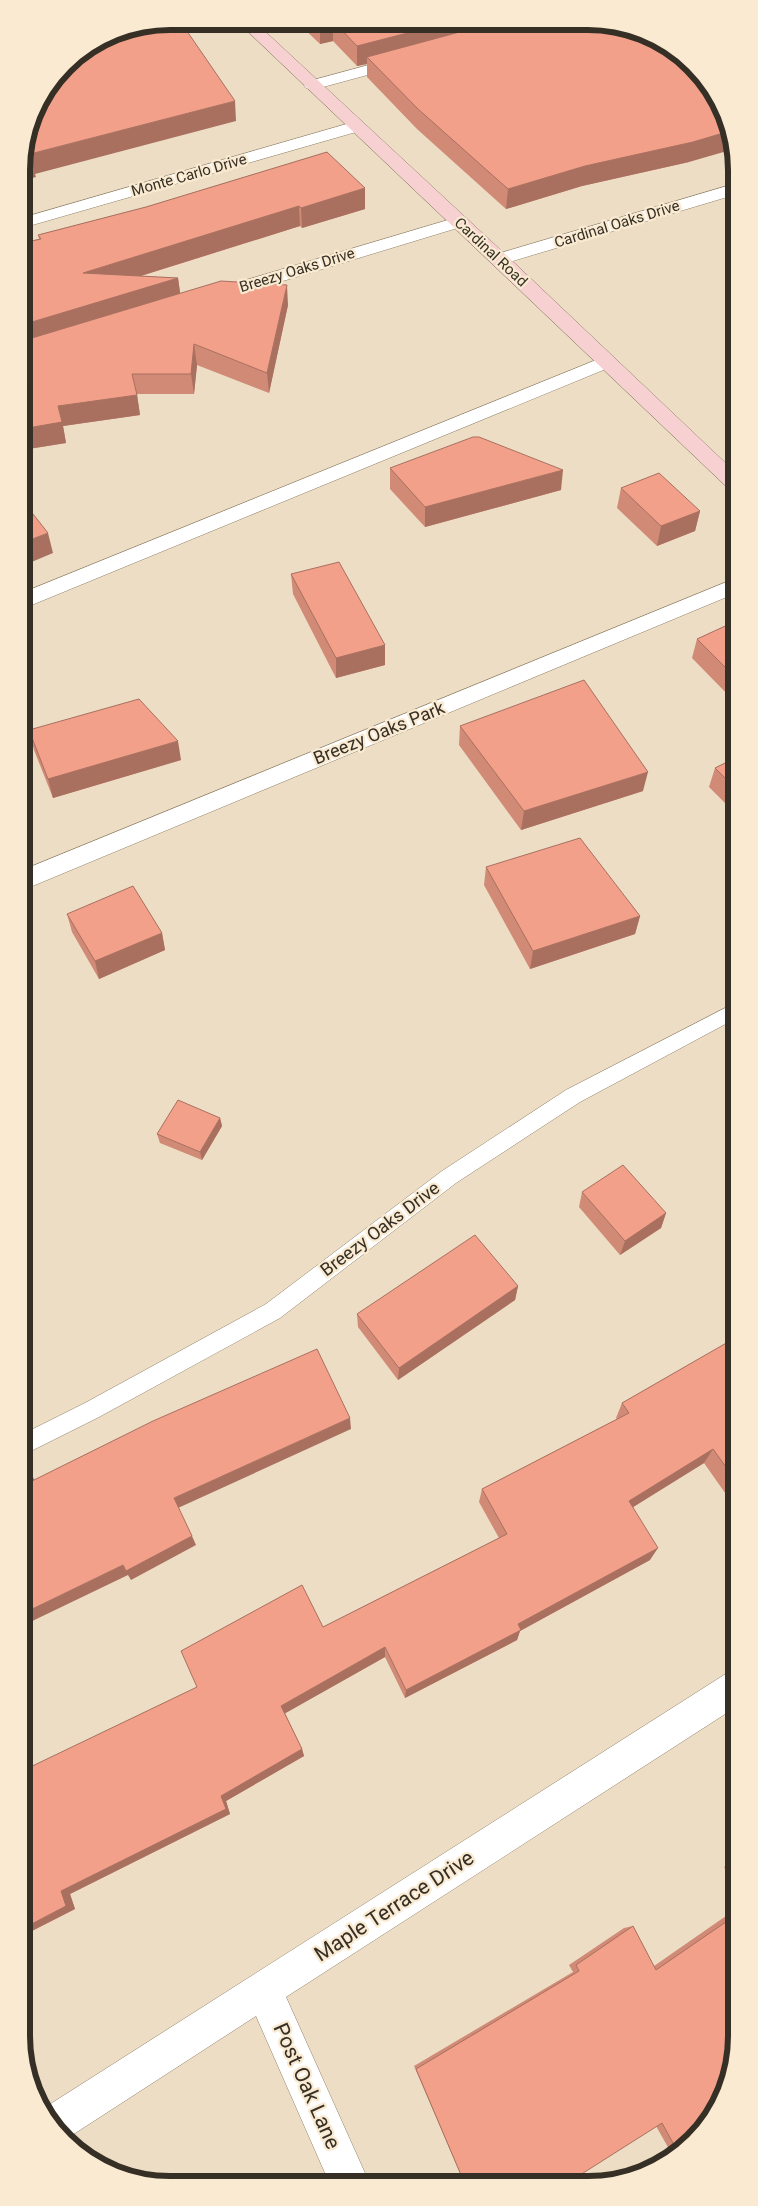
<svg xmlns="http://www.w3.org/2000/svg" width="758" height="2206" font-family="Roboto,sans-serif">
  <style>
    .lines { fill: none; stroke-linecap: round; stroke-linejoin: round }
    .lane-casing { stroke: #90826b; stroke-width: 1 }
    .street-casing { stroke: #90826b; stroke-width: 1 }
    .secondary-casing { stroke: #90826b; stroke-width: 1 }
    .lane { fill: #fff; fill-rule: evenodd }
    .street { fill: #fff; fill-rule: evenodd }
    .secondary { fill: #f7d0d1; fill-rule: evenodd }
    .wall { fill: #d08a76 }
    .shaded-wall { fill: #a97060 }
    .building { fill: #f2a089; stroke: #a97060 }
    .labels { text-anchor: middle; stroke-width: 4.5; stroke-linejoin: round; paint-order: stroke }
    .far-street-label { font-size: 15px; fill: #352f25; stroke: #f9ead1 }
    .street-label { font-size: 18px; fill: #352f25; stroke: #f9ead1 }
    .near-street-label { font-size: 21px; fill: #352f25; stroke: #f9ead1 }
    .rim { fill: none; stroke: #352f25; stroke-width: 6 }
  </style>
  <rect width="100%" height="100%" fill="#ecddc4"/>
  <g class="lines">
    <g class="lane-casing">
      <path id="lane" d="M 735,1003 L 735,1019 L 580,1102 L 456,1183 L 280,1318 L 99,1417 L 23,1455 L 23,1434 L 85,1403 L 266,1304 L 442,1171 L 566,1090 Z"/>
    </g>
    <g class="street-casing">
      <path id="street" d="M 402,56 L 408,58 L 410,61 L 408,64 L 312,90 L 306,88 L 304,85 L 306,82 Z
        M 357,121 L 363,122 L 365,126 L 363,130 L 22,228 L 22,218 Z
        M 734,184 L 734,195 L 506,263 L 500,264 L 494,263 L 491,259 L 494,255 Z
        M 458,217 L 464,218 L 467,222 L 464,226 L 227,298 L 220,300 L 213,298 L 211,294 L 213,290 Z
        M 606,356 L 613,358 L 616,362 L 613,366 L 22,609 L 22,593 Z
        M 734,579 L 734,594 L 23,890 L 23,870 Z
        M 736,1670 L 736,1707 L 286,1997 L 369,2182 L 329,2182 L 256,2016 L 66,2139 L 64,2140 L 41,2110 L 724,1675 Z"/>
    </g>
    <g class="secondary-casing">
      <path id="secondary" d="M 238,22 L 255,22 L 506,255 L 734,471 L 734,488 L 727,487 Z"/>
    </g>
    <use href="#lane" class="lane"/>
    <use href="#street" class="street"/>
    <use href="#secondary" class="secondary"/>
  </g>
  <path class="wall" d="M 297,22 L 618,24 L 689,162 L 582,186 L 506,209 L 417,129 L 367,77 L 367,64 L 357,66 L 333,41 L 320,44 Z
    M 327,152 L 365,209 L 302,228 L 300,226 L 141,276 L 178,278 L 180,293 L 288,305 L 269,393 L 197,365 L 194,394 L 137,394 L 140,415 L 63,426 L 66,443 L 22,450 L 22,243 L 39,239 L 38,235 L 146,207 Z
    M 390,468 L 561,490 L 425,527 L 390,489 Z
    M 621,488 L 700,511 L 695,531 L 657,546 L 617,508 Z
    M 291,574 L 385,665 L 336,678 L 293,594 Z
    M 734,622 L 735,702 L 692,658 L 697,639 Z
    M 460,726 L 643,791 L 521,830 L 459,745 Z
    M 29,730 L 181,760 L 53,798 L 34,750 Z
    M 735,758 L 735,813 L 709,787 L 715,768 Z
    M 486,867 L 640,916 L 635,934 L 530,969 L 484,885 Z
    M 67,914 L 162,933 L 165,950 L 99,979 L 72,932 Z
    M 220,1118 L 222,1126 L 202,1160 L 160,1143 L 157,1134 Z
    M 582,1192 L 666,1213 L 661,1228 L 620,1255 L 579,1207 Z
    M 518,1286 L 515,1300 L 398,1380 L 358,1327 L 357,1314 Z
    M 735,1338 L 736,1506 L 735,1507 L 704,1463 L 633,1507 L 650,1560 L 520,1631 L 517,1640 L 405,1698 L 385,1657 L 285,1713 L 302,1749 L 304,1756 L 226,1801 L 230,1814 L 70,1894 L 75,1909 L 24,1935 L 323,1627 L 499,1538 L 479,1502 L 482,1489 L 617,1419 L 616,1418 L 622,1403 Z
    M 736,1859 L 736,1889 L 724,1867 Z
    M 736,1909 L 736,2046 L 700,2134 L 673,2156 L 656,2126 L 464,2182 L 414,2066 L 573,1972 L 569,1965 L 624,1928 L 633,1926 L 654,1966 Z"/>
  <path class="shaded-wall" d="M 329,22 L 333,22 L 333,41 L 320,44 L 320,25 Z
    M 446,23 L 518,24 L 367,57 L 367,64 L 357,66 L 357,46 Z
    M 235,101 L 236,121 L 35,174 L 36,177 L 22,181 L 22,160 L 30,154 Z
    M 730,131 L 734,140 L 734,149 L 689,162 L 582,186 L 506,209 L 508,189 L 585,166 Z
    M 365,188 L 365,209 L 302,228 L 301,208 Z
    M 299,206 L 300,226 L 86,293 L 83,273 Z
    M 178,278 L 181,299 L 22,347 L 22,325 Z
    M 287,285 L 288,305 L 269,393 L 267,373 Z
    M 194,344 L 197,365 L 194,394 L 191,374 Z
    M 137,395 L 140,415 L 63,426 L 66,443 L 22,450 L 22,429 L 58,406 Z
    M 563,470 L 561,490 L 425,527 L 425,507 Z
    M 700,511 L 695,531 L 657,546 L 661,526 Z
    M 48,533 L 53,553 L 22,566 L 22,543 Z
    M 385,645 L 385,665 L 336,678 L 336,658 Z
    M 178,741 L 181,760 L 53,798 L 48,779 Z
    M 648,772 L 643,791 L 521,830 L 524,811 Z
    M 640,916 L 635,934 L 530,969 L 533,951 Z
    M 162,933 L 165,950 L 99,979 L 95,961 Z
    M 220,1118 L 222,1126 L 202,1160 L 200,1152 Z
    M 666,1213 L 661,1228 L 620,1255 L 625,1241 Z
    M 518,1286 L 515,1300 L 398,1380 L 399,1368 Z
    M 350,1418 L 351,1429 L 178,1508 L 174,1498 Z
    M 713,1449 L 704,1463 L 622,1514 L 629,1501 Z
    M 26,1466 L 33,1477 L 39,1492 L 32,1481 Z
    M 192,1536 L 196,1545 L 131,1580 L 128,1575 L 24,1625 L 24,1613 L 123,1565 Z
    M 658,1548 L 650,1560 L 520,1631 L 517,1640 L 405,1698 L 406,1690 L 518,1624 Z
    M 385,1647 L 385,1657 L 284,1714 L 281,1706 Z
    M 302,1749 L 304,1756 L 226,1801 L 230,1814 L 70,1894 L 75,1909 L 24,1935 L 24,1928 L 61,1891 L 221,1796 Z"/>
  <path class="building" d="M 170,21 L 180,21 L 235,101 L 30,154 L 32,157 L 22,160 L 37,104 L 72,58 L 113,32 Z
    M 317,22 L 329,22 L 320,25 Z
    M 334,22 L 446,23 L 357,46 Z
    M 493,23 L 618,24 L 693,64 L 717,96 L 730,131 L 693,142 L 585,166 L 508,189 L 418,109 L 367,57 Z
    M 327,152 L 365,188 L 301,208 L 299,206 L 83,273 L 178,278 L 22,325 L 22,243 L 41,239 L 38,235 L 146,207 Z
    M 221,281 L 287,285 L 267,373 L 194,344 L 191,374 L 132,374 L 137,395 L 58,406 L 62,422 L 22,429 L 22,341 Z
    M 473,437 L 479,437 L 563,470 L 425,507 L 390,468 Z
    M 659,473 L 700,511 L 661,526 L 621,488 Z
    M 22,500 L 48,533 L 22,543 Z
    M 339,562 L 385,645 L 336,658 L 291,574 Z
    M 734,622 L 735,677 L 697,639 Z
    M 584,680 L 648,772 L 524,811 L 460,726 Z
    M 139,699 L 178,741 L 48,779 L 29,730 Z
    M 735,758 L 735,788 L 715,768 Z
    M 580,838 L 640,916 L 533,951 L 486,867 Z
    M 133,886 L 162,933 L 95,961 L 67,914 Z
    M 178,1100 L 220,1118 L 200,1152 L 157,1134 Z
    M 623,1165 L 666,1213 L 625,1241 L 582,1192 Z
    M 475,1235 L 518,1286 L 399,1368 L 357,1314 Z
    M 735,1338 L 736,1481 L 713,1449 L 629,1501 L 658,1548 L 518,1624 L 521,1630 L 406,1690 L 385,1647 L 281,1706 L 302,1749 L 221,1796 L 226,1809 L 61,1891 L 66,1906 L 24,1928 L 24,1770 L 197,1687 L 181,1651 L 302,1585 L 323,1627 L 507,1534 L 482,1489 L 629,1413 L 622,1403 Z
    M 317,1349 L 350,1418 L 174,1498 L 192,1536 L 126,1571 L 123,1565 L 24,1613 L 23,1468 L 26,1466 L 32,1481 L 153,1421 Z
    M 736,1915 L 736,2046 L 726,2093 L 700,2134 L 678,2152 L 662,2123 L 569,2182 L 464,2182 L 416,2069 L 579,1971 L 576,1965 L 633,1926 L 656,1970 Z"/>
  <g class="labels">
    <g class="far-street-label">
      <text transform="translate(189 175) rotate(-16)" y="5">Monte Carlo Drive</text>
      <text transform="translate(617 224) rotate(-17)" y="5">Cardinal Oaks Drive</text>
      <text transform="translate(491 252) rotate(43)" y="5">Cardinal Road</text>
      <text transform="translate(297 270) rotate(-17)" y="5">Breezy Oaks Drive</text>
    </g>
    <g class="street-label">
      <text transform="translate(379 733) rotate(-22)" y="6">Breezy Oaks Park</text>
      <text transform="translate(380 1229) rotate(-37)" y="6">Breezy Oaks Drive</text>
    </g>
    <g class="near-street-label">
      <text transform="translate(394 1906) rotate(-33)" y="7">Maple Terrace Drive</text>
      <text transform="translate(307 2086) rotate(66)" y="7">Post Oak Lane</text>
    </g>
  </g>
  <path d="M0 0H758V2206H0ZM170 30H588A140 140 0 0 1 728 170V2036A140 140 0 0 1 588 2176H170A140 140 0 0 1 30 2036V170A140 140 0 0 1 170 30Z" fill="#f9ead1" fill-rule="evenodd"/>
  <path class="rim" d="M170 30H588A140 140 0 0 1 728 170V2036A140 140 0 0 1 588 2176H170A140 140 0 0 1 30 2036V170A140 140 0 0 1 170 30Z"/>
</svg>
